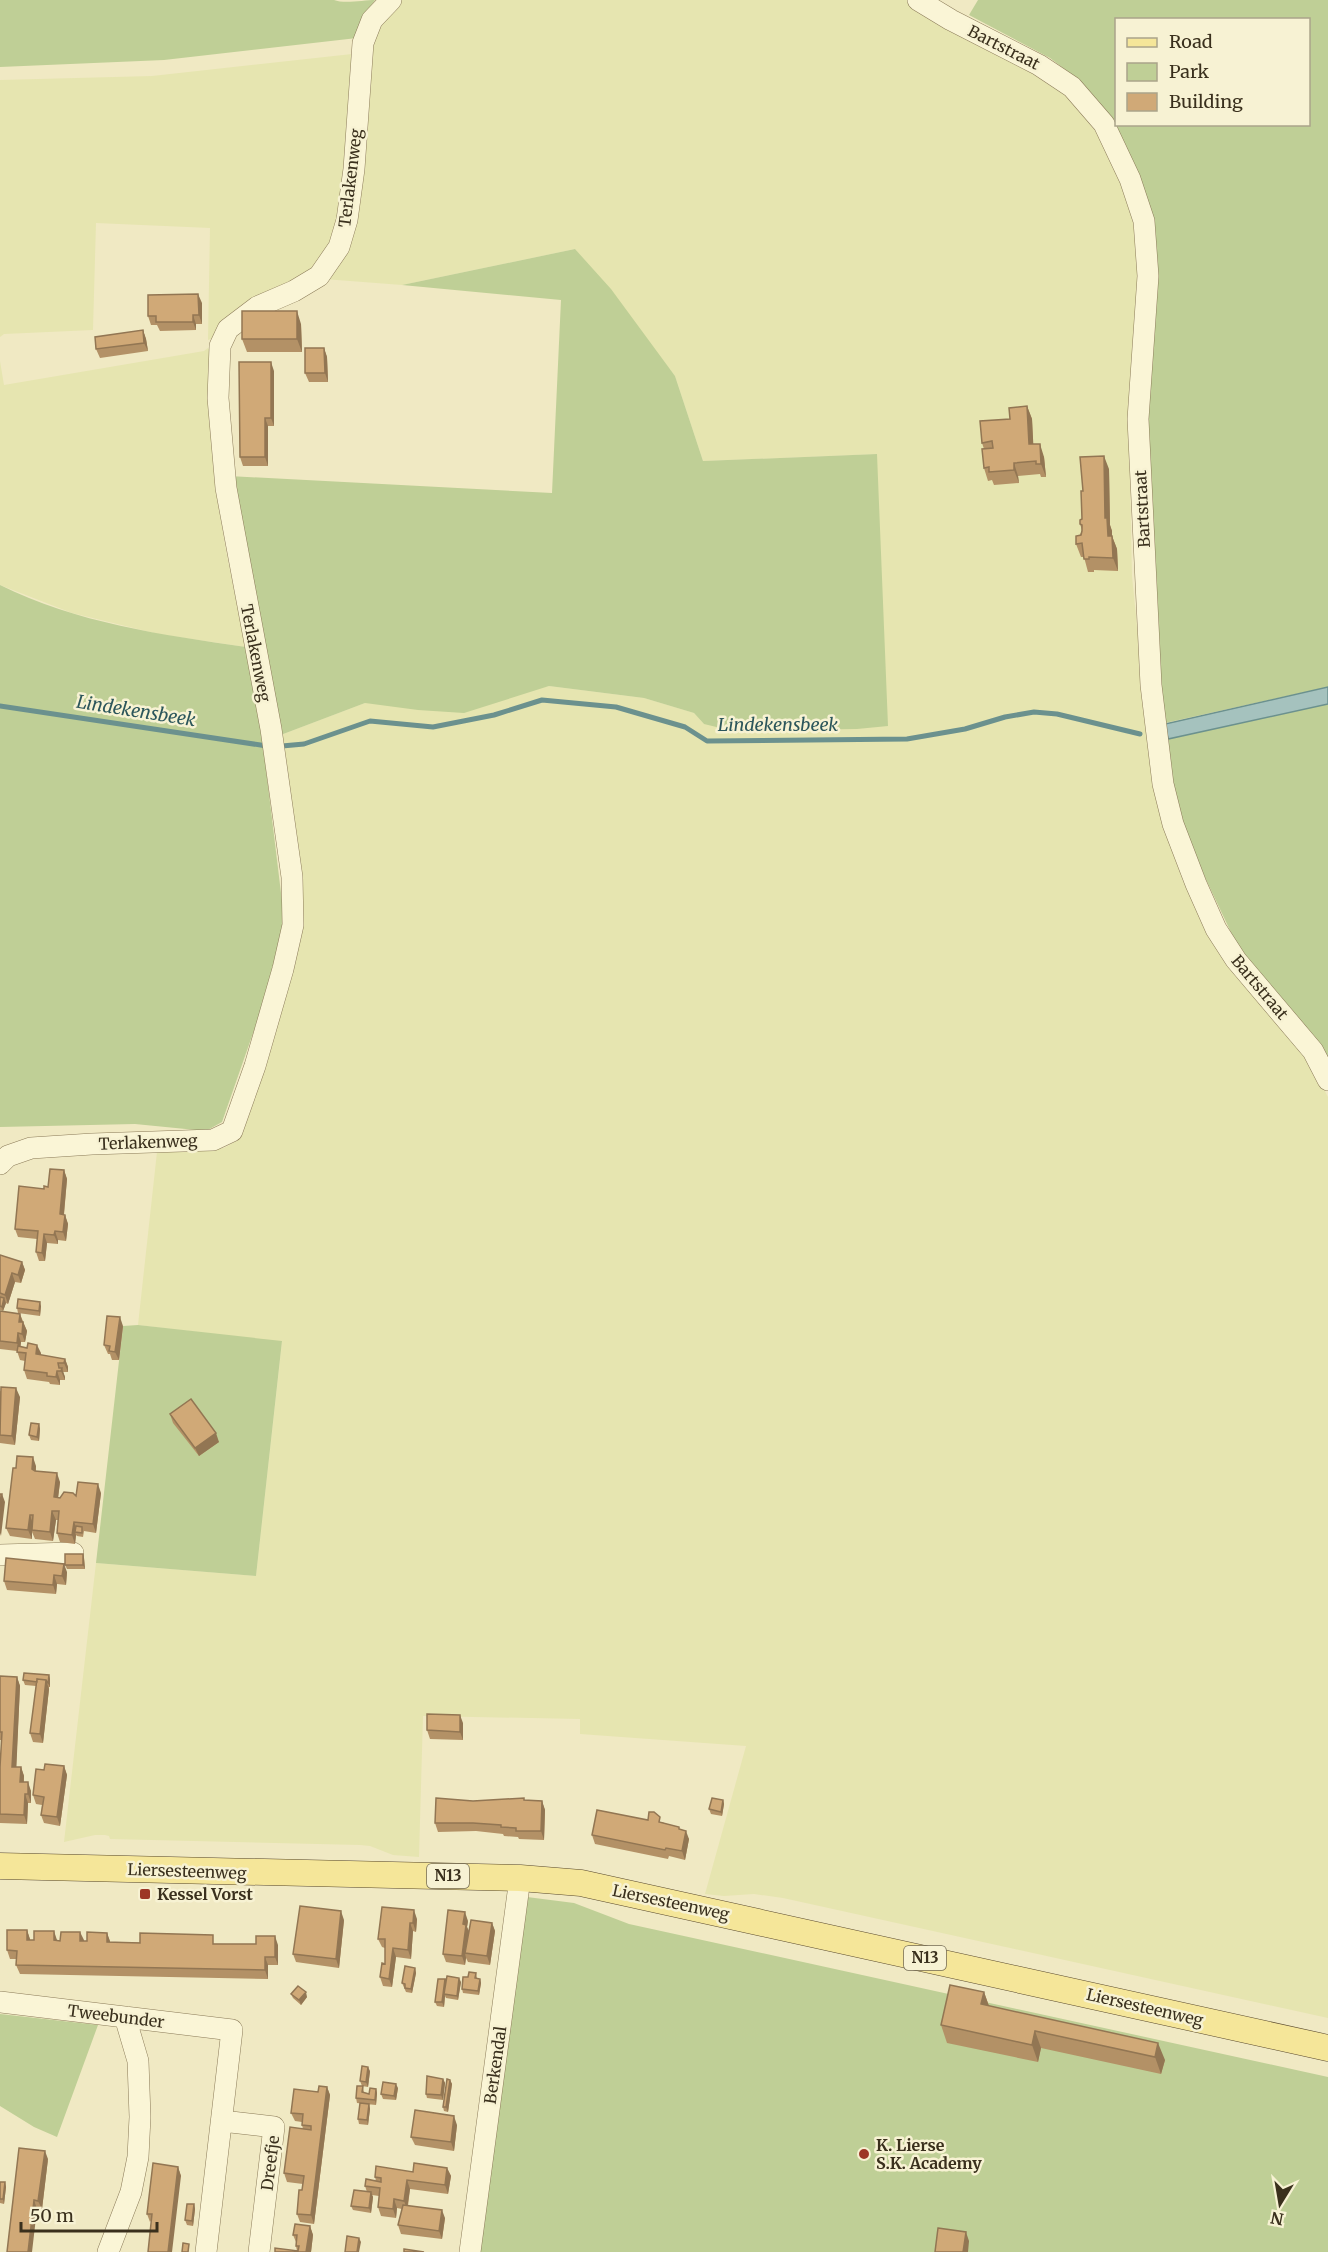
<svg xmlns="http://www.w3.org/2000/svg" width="1328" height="2252" font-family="Merriweather,serif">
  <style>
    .farmland { fill: #e6e5b0 }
    .green { fill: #bfcf96; fill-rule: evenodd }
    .water { fill: #a5c2be; stroke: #6b918e; stroke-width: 1.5 }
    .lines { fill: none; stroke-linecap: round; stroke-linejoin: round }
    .stream { stroke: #6b918e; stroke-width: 5 }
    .minor-casing { stroke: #8b7b59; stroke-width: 22 }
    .major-casing { stroke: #58482d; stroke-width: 27 }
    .minor { stroke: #faf5d6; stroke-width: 21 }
    .major { stroke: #f5e699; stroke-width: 26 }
    .wall { fill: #b39166 }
    .shaded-wall { fill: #927653 }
    .building { fill: #d0a977; stroke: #927653; stroke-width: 1.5 }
    .poi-dot { fill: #9d3726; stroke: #f7f2d3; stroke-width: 2 }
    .labels { text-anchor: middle; stroke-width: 5; stroke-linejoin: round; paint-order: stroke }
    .shield { fill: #f7f2d3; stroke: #736a54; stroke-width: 1.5 }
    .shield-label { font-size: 15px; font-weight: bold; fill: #3a301d }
    .street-label { font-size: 16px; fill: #3a301d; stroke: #f7f2d3 }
    .poi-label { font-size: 16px; font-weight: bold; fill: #3a301d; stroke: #f7f2d3; text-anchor: start }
    .water-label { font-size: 18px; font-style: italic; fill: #2c565b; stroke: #f7f2d3 }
  </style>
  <rect width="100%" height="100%" fill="#f0e9c3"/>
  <path class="farmland" d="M 397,0 L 907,0 L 1066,93 L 1099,136 L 1119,179 L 1133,222 L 1141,278 L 1129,433 L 1132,576 L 1147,727 L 1164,827 L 1183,881 L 1222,955 L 1300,1044 L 1328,1097 L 1328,2018 L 783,1898 L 754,1894 L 724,1896 L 705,1894 L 746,1746 L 580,1734 L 580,1719 L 423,1716 L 419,1857 L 393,1855 L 370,1846 L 360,1845 L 110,1839 L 109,1836 L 105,1835 L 95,1835 L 64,1842 L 96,1563 L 256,1576 L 282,1342 L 138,1325 L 157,1152 L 224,1148 L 236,1141 L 291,970 L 278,736 L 365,703 L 388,704 L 499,695 L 549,686 L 644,698 L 694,713 L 704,724 L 877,454 L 703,461 L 675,376 L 575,249 L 402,285 L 324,279 L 346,249 L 372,43 L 379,22 Z
    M 352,54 L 347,169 L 332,246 L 313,272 L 216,337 L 208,340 L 210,228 L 96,223 L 93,330 L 4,334 L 0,337 L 0,80 L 152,76 Z
    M 208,348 L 212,353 L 215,486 L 227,556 L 246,647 L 158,634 L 72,613 L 0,585 L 0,361 L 4,385 L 204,351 Z"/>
  <path class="green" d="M 0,0 L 334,0 C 344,4 364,0 375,0 L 363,17 L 357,38 L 164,60 L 0,67 Z
    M 978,0 L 1328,0 L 1328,687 L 1165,723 L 1162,705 L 1146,423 L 1157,276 L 1121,136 L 1102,106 L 1080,81 L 1050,58 L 969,15 ZM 1116,20 L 1308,20 L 1308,124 L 1116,124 Z
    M 575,249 L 611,289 L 675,376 L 703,461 L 877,454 L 888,726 L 857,729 L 733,731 L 704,724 L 694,713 L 644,698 L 549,686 L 464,713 L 418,710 L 365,703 L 278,736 L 229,476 L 552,493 L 561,300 L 402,285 Z
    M 0,585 C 76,623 163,635 246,647 L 261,728 L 285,926 L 276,967 L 222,1122 L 206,1131 L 135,1124 L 0,1127 Z
    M 1328,704 L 1328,1059 L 1264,985 L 1236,943 L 1194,854 L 1174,797 L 1168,739 Z
    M 138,1325 L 282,1341 L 256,1576 L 96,1563 L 123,1326 Z
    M 527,1897 L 574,1903 L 629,1924 L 1328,2077 L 1328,2252 L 476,2252 Z
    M 0,2014 L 98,2025 L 57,2137 L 34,2127 L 0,2106 Z"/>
  <path class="water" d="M 1328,687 L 1328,704 L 1168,739 L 1165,724 Z"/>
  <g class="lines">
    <path class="stream" d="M 0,706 L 267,746
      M 282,746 L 304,744 L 370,721 L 433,727 L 494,715 L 542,700 L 616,707 L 685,727 L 707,741 L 907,739 L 965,729 L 1005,717 L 1034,712 L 1057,714 L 1140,734"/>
    <g class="minor-casing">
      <path id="minor" d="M 918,0 L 951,20 L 1039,65 L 1072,87 L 1104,124 L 1130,179 L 1144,221 L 1148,276 L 1138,419 L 1151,685 L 1163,784 L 1173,824 L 1196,884 L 1216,929 L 1236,960 L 1313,1051 L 1328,1080
        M 0,1164 L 8,1156 L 31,1148 L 92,1144 L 213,1140 L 232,1131 L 255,1066 L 283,969 L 293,925 L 292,877 L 271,729 L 226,488 L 218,398 L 220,346 L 228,329 L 257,307 L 294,291 L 319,276 L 339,247 L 347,220 L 354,169 L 363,43 L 372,20 L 391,0
        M 0,1555 L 73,1553
        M 0,2002 L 232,2030 L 206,2252
        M 222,2121 L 274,2127 L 259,2252
        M 108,2252 L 131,2192 L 138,2157 L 140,2117 L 138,2061 L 125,2017
        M 470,2252 L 520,1878"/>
    </g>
    <g class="major-casing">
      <path id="major" d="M 0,1866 L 520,1878 L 581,1883 L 1328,2048"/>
    </g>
    <use href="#minor" class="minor"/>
    <use href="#major" class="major"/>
  </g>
  <path class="wall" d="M 202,303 L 202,324 L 196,324 L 196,330 L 160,331 L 157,325 L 151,325 L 148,316 Z
    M 301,324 L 302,352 L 247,352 L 242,339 Z
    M 143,330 L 146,339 L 148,351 L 100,358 L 96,349 Z
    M 324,348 L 327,357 L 328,382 L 309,382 L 305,373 Z
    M 274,371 L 274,426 L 268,426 L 268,466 L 243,466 L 240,457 Z
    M 1027,406 L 1032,419 L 1033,444 L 1044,457 L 1046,477 L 1041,477 L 1040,474 L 1018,476 L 1019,483 L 994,485 L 992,480 L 988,481 L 984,468 L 984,449 L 982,443 Z
    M 1109,469 L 1110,525 L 1112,531 L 1112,536 L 1117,549 L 1118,571 L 1094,570 L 1094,572 L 1088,572 L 1084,557 L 1081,557 L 1076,544 L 1082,530 L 1080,524 L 1082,519 L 1083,491 Z
    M 64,1170 L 67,1179 L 64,1215 L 65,1215 L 68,1224 L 66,1241 L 58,1240 L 58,1244 L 47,1243 L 45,1261 L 39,1261 L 36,1252 L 37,1239 L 18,1237 L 15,1229 L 44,1189 L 48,1187 Z
    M 0,1255 L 22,1262 L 25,1270 L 21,1283 L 15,1282 L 8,1304 L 6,1303 L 3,1311 L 0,1310 Z
    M 41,1306 L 40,1316 L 18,1313 L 17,1308 Z
    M 0,1311 L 20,1314 L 27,1331 L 25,1342 L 21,1342 L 20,1347 L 41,1353 L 40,1355 L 65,1359 L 68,1367 L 68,1372 L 63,1372 L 65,1377 L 65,1380 L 60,1380 L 60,1385 L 50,1384 L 49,1382 L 27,1379 L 24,1370 L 25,1361 L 20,1360 L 17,1351 L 0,1349 Z
    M 123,1326 L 119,1360 L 112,1360 L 110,1354 L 108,1354 L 104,1345 Z
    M 0,1391 L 20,1397 L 15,1445 L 0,1443 Z
    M 170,1414 L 219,1442 L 199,1456 L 173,1423 Z
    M 39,1424 L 40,1429 L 39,1441 L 31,1440 L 29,1435 Z
    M 36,1466 L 36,1471 L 60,1482 L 58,1498 L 101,1493 L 96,1533 L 84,1531 L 83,1537 L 77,1536 L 76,1535 L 75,1544 L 60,1542 L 57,1533 L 58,1520 L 56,1520 L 53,1541 L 35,1539 L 32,1532 L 32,1539 L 10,1536 L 6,1528 L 16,1468 Z
    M 83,1554 L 84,1558 L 85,1569 L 67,1569 L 65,1565 Z
    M 67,1572 L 66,1585 L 57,1584 L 56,1594 L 7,1590 L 4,1581 Z
    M 49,1675 L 50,1679 L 50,1687 L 49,1687 L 49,1689 L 43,1743 L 33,1742 L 30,1733 L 36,1686 L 25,1685 L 23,1680 Z
    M 0,1676 L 17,1677 L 20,1686 L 16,1767 L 21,1767 L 24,1776 L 24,1782 L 31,1791 L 31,1803 L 28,1803 L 27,1824 L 0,1823 L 0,1767 L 2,1740 L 0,1740 Z
    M 463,1723 L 463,1740 L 430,1739 L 427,1730 Z
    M 64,1766 L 67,1775 L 60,1826 L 44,1823 L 41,1815 L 42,1805 L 36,1804 L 33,1795 L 44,1770 Z
    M 525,1800 L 542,1801 L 545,1810 L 544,1840 L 519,1839 L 518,1837 L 504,1836 L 503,1834 L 476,1831 L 438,1832 L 435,1823 L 473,1801 Z
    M 723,1800 L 724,1804 L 722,1816 L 711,1814 L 709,1809 Z
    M 662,1822 L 680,1830 L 689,1839 L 685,1860 L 669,1856 L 668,1859 L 595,1844 L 592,1835 Z
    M 417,1919 L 416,1932 L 413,1931 L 411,1959 L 396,1957 L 392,1987 L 383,1986 L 380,1977 L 385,1964 L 385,1948 L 382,1947 L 378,1939 Z
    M 344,1920 L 339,1968 L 296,1962 L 293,1954 Z
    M 468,1921 L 467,1927 L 469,1931 L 492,1923 L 495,1931 L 490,1965 L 468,1962 L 466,1958 L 465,1965 L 446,1962 L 443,1954 Z
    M 27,1930 L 30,1940 L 84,1940 L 84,1941 L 87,1941 L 107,1933 L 110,1942 L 278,1945 L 278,1965 L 268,1965 L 268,1979 L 20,1974 L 16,1965 L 16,1959 L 10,1959 L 7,1950 Z
    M 415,1968 L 416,1973 L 412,1993 L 406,1992 L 402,1983 Z
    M 476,1973 L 477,1978 L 480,1979 L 481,1983 L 479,1995 L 463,1993 L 462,1989 L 468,1977 Z
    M 445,1979 L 446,1982 L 461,1982 L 458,2000 L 446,1998 L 445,1996 L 444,2007 L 437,2006 L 435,2002 Z
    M 984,1992 L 989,2006 L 1165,2060 L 1161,2074 L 1041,2048 L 1038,2062 L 947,2043 L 941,2025 Z
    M 291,1994 L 307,1997 L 301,2005 L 293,1998 Z
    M 370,2071 L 368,2087 L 362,2086 L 360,2081 Z
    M 443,2079 L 445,2083 L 443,2100 L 427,2098 L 426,2094 Z
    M 450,2080 L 452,2084 L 448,2112 L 444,2111 L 443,2107 Z
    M 363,2086 L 364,2093 L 369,2094 L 376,2089 L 377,2093 L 376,2105 L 357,2103 L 356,2098 Z
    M 327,2087 L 330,2095 L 314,2224 L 300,2222 L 297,2214 L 303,2184 L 287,2182 L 284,2173 L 303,2129 L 302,2125 L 302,2122 L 295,2121 L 291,2113 Z
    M 398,2088 L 396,2100 L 383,2099 L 381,2094 Z
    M 369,2104 L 370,2109 L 368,2125 L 359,2124 L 358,2119 Z
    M 457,2125 L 454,2151 L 415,2145 L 411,2137 Z
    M 48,2159 L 42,2209 L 37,2209 L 36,2218 L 7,2252 Z
    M 178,2167 L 181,2176 L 150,2222 L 147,2214 Z
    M 447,2168 L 451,2176 L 448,2194 L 410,2189 L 408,2206 L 445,2218 L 442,2239 L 401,2234 L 398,2225 L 402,2209 L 397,2208 L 396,2218 L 381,2216 L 378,2207 L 379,2196 L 372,2195 L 373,2197 L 371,2213 L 353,2210 L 351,2206 L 367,2192 L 365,2186 L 376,2181 L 375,2177 Z
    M 0,2182 L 5,2182 L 6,2187 L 4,2204 L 0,2203 Z
    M 194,2204 L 195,2209 L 193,2226 L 187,2225 L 185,2220 Z
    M 310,2226 L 313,2235 L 311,2252 L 297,2251 L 296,2246 L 296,2242 L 293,2235 Z"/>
  <path class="shaded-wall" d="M 198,294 L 202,303 L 202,324 L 199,315 Z
    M 297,311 L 301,324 L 302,352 L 297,339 Z
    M 193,315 L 196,324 L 196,330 L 193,322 Z
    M 143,330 L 146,339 L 148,351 L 144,343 Z
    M 324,348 L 327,357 L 328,382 L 325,373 Z
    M 271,362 L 274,371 L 274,426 L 271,418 Z
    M 1027,406 L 1032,419 L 1034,457 L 1029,444 Z
    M 265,418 L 268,426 L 268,466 L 265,457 Z
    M 1040,444 L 1044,457 L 1046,477 L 1041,464 Z
    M 1104,456 L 1109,469 L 1110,525 L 1112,531 L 1112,536 L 1117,549 L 1118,571 L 1113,558 L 1108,536 L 1105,518 Z
    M 1014,463 L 1018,476 L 1019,483 L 1014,470 Z
    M 64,1170 L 67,1179 L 63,1223 L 60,1214 Z
    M 65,1215 L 68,1224 L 66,1241 L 63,1232 Z
    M 55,1231 L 58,1240 L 58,1244 L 54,1235 Z
    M 44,1234 L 47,1243 L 45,1261 L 42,1253 Z
    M 22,1262 L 25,1270 L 21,1283 L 18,1275 Z
    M 12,1273 L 15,1282 L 8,1304 L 5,1295 Z
    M 4,1298 L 6,1303 L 3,1311 L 2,1307 Z
    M 40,1302 L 41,1306 L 40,1316 L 39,1311 Z
    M 20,1314 L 23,1323 L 19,1322 Z
    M 120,1317 L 123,1326 L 119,1360 L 115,1352 Z
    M 23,1322 L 27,1331 L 25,1342 L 22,1334 Z
    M 18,1333 L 21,1342 L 20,1352 L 17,1343 Z
    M 37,1345 L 41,1353 L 40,1363 L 36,1354 Z
    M 65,1359 L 68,1367 L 68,1372 L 64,1363 Z
    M 62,1368 L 65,1377 L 65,1380 L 61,1371 Z
    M 57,1371 L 60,1380 L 60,1385 L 56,1377 Z
    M 16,1388 L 20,1397 L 15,1445 L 12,1436 Z
    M 39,1424 L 40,1429 L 39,1441 L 37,1437 Z
    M 216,1433 L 219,1442 L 199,1456 L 195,1448 Z
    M 33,1457 L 36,1466 L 35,1478 L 32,1469 Z
    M 57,1473 L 60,1482 L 57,1506 L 54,1497 Z
    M 98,1484 L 101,1493 L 96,1533 L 93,1524 Z
    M 2,1494 L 5,1502 L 1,1536 L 0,1533 L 0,1509 Z
    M 52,1511 L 56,1520 L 53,1541 L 50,1532 Z
    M 30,1515 L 33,1524 L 32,1530 L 32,1539 L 28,1530 Z
    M 74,1522 L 77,1530 L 75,1532 L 76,1535 L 75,1544 L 72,1535 Z
    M 83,1554 L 84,1558 L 85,1569 L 83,1565 Z
    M 64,1564 L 67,1572 L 66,1585 L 62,1576 Z
    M 54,1575 L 57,1584 L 56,1594 L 53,1585 Z
    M 49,1675 L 50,1679 L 50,1687 L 48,1683 Z
    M 17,1677 L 20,1686 L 16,1776 L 12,1767 Z
    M 46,1680 L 49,1689 L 43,1743 L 40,1734 Z
    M 460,1715 L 463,1723 L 463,1740 L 460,1732 Z
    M 64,1766 L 67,1775 L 60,1826 L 57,1817 Z
    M 21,1767 L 24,1776 L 23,1791 L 20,1782 Z
    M 28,1782 L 31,1791 L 31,1803 L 28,1794 Z
    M 25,1794 L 28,1803 L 27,1824 L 24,1815 Z
    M 723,1800 L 724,1804 L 722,1816 L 721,1812 Z
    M 542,1801 L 545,1810 L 544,1840 L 541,1831 Z
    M 686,1831 L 689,1839 L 685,1860 L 682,1851 Z
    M 414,1910 L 417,1919 L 416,1932 L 413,1923 Z
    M 341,1911 L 344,1920 L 339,1968 L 336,1959 Z
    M 465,1912 L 468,1921 L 467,1927 L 470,1934 L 465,1953 L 466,1958 L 465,1965 L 462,1956 L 463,1924 Z
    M 410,1923 L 413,1931 L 411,1959 L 408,1950 Z
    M 492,1923 L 495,1931 L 490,1965 L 487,1956 Z
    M 27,1930 L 30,1939 L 30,1949 L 27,1940 Z
    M 54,1931 L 57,1940 L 57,1949 L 54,1940 Z
    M 80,1932 L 84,1940 L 83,1950 L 80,1941 Z
    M 107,1933 L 110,1941 L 110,1951 L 107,1942 Z
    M 275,1936 L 278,1945 L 278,1965 L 275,1957 Z
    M 393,1948 L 396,1957 L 392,1987 L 389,1979 Z
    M 265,1957 L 268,1965 L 268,1979 L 265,1970 Z
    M 415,1968 L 416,1973 L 412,1993 L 411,1989 Z
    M 459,1978 L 461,1982 L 458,2000 L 457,1996 Z
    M 445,1979 L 446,1984 L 444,1994 L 445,1996 L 444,2007 L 442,2002 Z
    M 480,1979 L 481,1983 L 479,1995 L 478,1991 Z
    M 306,1992 L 307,1997 L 301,2005 L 299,2000 Z
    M 984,1992 L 990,2009 L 981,2004 Z
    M 1035,2031 L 1041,2048 L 1038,2062 L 1032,2045 Z
    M 1158,2043 L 1165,2060 L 1161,2074 L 1155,2057 Z
    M 368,2067 L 370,2071 L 368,2087 L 366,2082 Z
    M 443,2079 L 445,2083 L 443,2100 L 441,2095 Z
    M 450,2080 L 452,2084 L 448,2112 L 446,2107 Z
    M 396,2084 L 398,2088 L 396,2100 L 394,2096 Z
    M 327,2087 L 330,2095 L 314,2224 L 311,2215 Z
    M 376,2089 L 377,2093 L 376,2105 L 375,2100 Z
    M 369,2104 L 370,2109 L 368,2125 L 367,2120 Z
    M 454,2116 L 457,2125 L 454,2151 L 451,2142 Z
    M 45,2151 L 48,2159 L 42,2209 L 38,2201 Z
    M 178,2167 L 181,2176 L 172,2252 L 168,2252 Z
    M 447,2168 L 451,2176 L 448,2194 L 445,2185 Z
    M 407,2180 L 410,2189 L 407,2209 L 404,2201 Z
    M 5,2182 L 6,2187 L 4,2204 L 3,2199 Z
    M 371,2192 L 373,2197 L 371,2213 L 369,2208 Z
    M 394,2199 L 397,2208 L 396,2218 L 393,2209 Z
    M 34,2200 L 37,2209 L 32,2252 L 28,2252 Z
    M 194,2204 L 195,2209 L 193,2226 L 192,2221 Z
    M 442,2210 L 445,2218 L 442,2239 L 439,2231 Z
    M 310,2226 L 313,2235 L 311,2252 L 306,2252 Z
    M 966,2232 L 969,2241 L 968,2252 L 963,2252 Z
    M 359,2238 L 361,2242 L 359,2252 L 357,2252 Z"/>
  <path class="building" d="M 198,294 L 199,315 L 193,315 L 193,322 L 156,322 L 156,316 L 148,316 L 148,295 Z
    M 242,311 L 297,311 L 297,339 L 242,339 Z
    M 143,330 L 144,343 L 96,349 L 95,337 Z
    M 305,348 L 324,348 L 325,373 L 305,373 Z
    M 239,362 L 271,362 L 271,418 L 265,418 L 265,457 L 240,457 Z
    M 1027,406 L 1029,444 L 1040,444 L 1041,464 L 1036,464 L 1036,461 L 1014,463 L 1014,470 L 989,472 L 989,467 L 984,468 L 982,449 L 993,448 L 992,441 L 982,443 L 980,421 L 1010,419 L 1009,408 Z
    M 1104,456 L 1105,518 L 1107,518 L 1108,536 L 1112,536 L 1113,558 L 1089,557 L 1089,559 L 1084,559 L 1082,543 L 1076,544 L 1076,536 L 1081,535 L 1082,531 L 1082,525 L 1080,524 L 1080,520 L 1082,519 L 1081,491 L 1083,491 L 1080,457 Z
    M 50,1169 L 64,1170 L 60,1214 L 65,1215 L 63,1232 L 55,1231 L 54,1235 L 44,1234 L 42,1253 L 36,1252 L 38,1231 L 15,1229 L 19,1186 L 44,1189 L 44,1186 L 48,1187 Z
    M 0,1255 L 22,1262 L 18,1275 L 12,1273 L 5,1295 L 0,1293 Z
    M 0,1297 L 4,1298 L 2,1307 L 0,1306 Z
    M 18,1299 L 40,1302 L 39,1311 L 17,1308 Z
    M 0,1311 L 20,1314 L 19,1322 L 23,1322 L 22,1334 L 18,1333 L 17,1343 L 0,1341 Z
    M 107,1316 L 120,1317 L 115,1352 L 109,1351 L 110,1346 L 104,1345 Z
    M 28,1343 L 37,1345 L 36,1354 L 65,1359 L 64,1363 L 58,1363 L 59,1368 L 62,1368 L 61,1371 L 57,1371 L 56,1377 L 47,1376 L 47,1373 L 24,1370 L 26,1353 L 17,1352 L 18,1346 L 27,1348 Z
    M 1,1387 L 16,1388 L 12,1436 L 0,1435 Z
    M 191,1399 L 216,1433 L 195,1448 L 170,1414 Z
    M 31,1423 L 39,1424 L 37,1437 L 29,1435 Z
    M 17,1456 L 33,1457 L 32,1469 L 35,1471 L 57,1473 L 54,1497 L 60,1498 L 64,1492 L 73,1493 L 76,1496 L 78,1482 L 98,1484 L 93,1524 L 74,1522 L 72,1535 L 57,1533 L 59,1511 L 52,1511 L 50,1532 L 32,1530 L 33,1515 L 30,1515 L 28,1530 L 6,1528 L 13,1468 L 16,1468 Z
    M 0,1494 L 2,1494 L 0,1509 Z
    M 76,1526 L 82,1527 L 82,1533 L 75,1532 Z
    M 65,1554 L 83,1554 L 83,1565 L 65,1565 Z
    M 6,1558 L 64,1564 L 62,1576 L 54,1575 L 53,1585 L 4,1581 Z
    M 24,1673 L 49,1675 L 48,1683 L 47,1682 L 46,1680 L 37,1679 L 37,1682 L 23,1680 Z
    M 0,1676 L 17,1677 L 12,1767 L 21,1767 L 20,1782 L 28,1782 L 28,1794 L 25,1794 L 24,1815 L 0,1814 L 0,1767 L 2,1732 L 0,1732 Z
    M 37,1679 L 46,1680 L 40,1734 L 30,1733 Z
    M 427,1714 L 460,1715 L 460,1732 L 427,1730 Z
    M 45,1764 L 64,1766 L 57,1817 L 41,1815 L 44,1797 L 33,1795 L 36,1769 L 44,1770 Z
    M 436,1798 L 473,1801 L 524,1798 L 524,1800 L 542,1801 L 541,1831 L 516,1831 L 516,1828 L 501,1827 L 501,1825 L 473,1823 L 435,1823 Z
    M 712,1798 L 723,1800 L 721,1812 L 709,1809 Z
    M 597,1810 L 648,1820 L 649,1812 L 654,1812 L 660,1817 L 659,1822 L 679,1827 L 679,1829 L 686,1831 L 682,1851 L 666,1848 L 665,1850 L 592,1835 Z
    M 300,1906 L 341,1911 L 336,1959 L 293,1954 Z
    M 382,1907 L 414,1910 L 413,1923 L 410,1923 L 408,1950 L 393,1948 L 389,1979 L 380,1977 L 382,1963 L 385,1964 L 385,1939 L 378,1939 Z
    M 448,1910 L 465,1912 L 463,1924 L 466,1925 L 462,1956 L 443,1954 Z
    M 471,1920 L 492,1923 L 487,1956 L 465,1953 Z
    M 7,1930 L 27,1930 L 27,1940 L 34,1940 L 34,1931 L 54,1931 L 54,1940 L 60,1941 L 61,1932 L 80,1932 L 80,1941 L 87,1941 L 87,1932 L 107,1933 L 107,1942 L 140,1943 L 140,1933 L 213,1935 L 213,1944 L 256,1944 L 256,1936 L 275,1936 L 275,1957 L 265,1957 L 265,1970 L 16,1965 L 17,1951 L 7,1950 Z
    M 405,1966 L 415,1968 L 411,1989 L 405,1988 L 405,1984 L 402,1983 Z
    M 469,1972 L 476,1973 L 475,1978 L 480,1979 L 478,1991 L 462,1989 L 463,1977 L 468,1977 Z
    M 447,1976 L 459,1978 L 457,1996 L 444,1994 Z
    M 438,1979 L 445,1979 L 442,2002 L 435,2002 Z
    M 950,1985 L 984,1992 L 981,2004 L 1158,2043 L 1155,2057 L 1035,2031 L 1032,2045 L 941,2025 Z
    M 298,1986 L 306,1992 L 299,2000 L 291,1994 Z
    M 362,2066 L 368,2067 L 366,2082 L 360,2081 Z
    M 427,2076 L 443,2079 L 441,2095 L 426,2094 Z
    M 447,2079 L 450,2080 L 446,2107 L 443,2107 Z
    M 383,2082 L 396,2084 L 394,2096 L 381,2094 Z
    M 319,2086 L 327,2087 L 311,2215 L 297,2214 L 299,2190 L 302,2190 L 304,2176 L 284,2173 L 290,2127 L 311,2130 L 311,2126 L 302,2125 L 303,2114 L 291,2113 L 294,2089 L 318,2092 Z
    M 357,2086 L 363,2086 L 362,2092 L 369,2094 L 370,2088 L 376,2089 L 375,2100 L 356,2098 Z
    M 360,2103 L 369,2104 L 367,2120 L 358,2119 Z
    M 415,2110 L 454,2116 L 451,2142 L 411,2137 Z
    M 19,2148 L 45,2151 L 38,2201 L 34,2200 L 33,2209 L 28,2252 L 7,2252 Z
    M 153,2163 L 178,2167 L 168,2252 L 148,2252 L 152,2214 L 147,2214 Z
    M 414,2163 L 447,2168 L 445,2185 L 407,2180 L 404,2201 L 394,2199 L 393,2209 L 378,2207 L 380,2188 L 365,2186 L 366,2179 L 381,2182 L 381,2178 L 375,2177 L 376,2166 L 413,2172 Z
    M 0,2182 L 5,2182 L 3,2199 L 0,2199 Z
    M 354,2190 L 371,2192 L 369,2208 L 351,2206 Z
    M 187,2204 L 194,2204 L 192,2221 L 185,2220 Z
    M 403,2205 L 442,2210 L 439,2231 L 398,2225 Z
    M 295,2224 L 310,2226 L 306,2252 L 275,2252 L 275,2248 L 298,2251 L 299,2246 L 296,2246 L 297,2235 L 293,2235 Z
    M 938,2228 L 966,2232 L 963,2252 L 935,2252 Z
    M 347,2236 L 359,2238 L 357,2252 L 345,2252 Z
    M 183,2243 L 189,2244 L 188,2252 L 182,2252 Z
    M 404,2249 L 424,2252 L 404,2252 Z"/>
  <g class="poi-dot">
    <rect x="139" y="1888" width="12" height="12" rx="3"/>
    <circle cx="864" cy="2154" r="6"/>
  </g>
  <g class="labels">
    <g class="shield">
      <rect x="427" y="1864" width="42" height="24" rx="4.5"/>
      <rect x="904" y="1946" width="42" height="24" rx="4.5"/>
    </g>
    <g class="shield-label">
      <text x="448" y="1881">N13</text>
      <text x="925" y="1963">N13</text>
    </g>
    <g class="street-label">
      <text transform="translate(1004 47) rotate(27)" y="6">Bartstraat</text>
      <text transform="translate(350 178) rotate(-83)" y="6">Terlakenweg</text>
      <text transform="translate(1142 509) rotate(-93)" y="6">Bartstraat</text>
      <text transform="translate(256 653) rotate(79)" y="6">Terlakenweg</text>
      <text transform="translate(1260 987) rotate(50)" y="6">Bartstraat</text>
      <text transform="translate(148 1142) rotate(-2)" y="6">Terlakenweg</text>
      <text transform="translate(187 1871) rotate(2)" y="6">Liersesteenweg</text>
      <text transform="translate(671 1902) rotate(12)" y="6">Liersesteenweg</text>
      <text transform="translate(1145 2007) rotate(13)" y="6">Liersesteenweg</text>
      <text transform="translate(116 2016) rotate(7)" y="6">Tweebunder</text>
      <text transform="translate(495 2065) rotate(-82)" y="6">Berkendal</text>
      <text transform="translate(270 2163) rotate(-83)" y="6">Dreefje</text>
    </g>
    <g class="poi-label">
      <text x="157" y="1900">Kessel Vorst</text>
      <text x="876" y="2151">K. Lierse<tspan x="876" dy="18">S.K. Academy</tspan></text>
    </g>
    <g class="water-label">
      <text transform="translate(136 711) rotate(9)" y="6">Lindekensbeek</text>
      <text x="778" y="731">Lindekensbeek</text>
    </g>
  </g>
  <rect x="1115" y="18" width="195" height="108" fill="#f7f2d3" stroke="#aba48a" stroke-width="1.5"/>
  <rect x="1127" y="38" width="30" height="9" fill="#f5e699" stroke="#aba48a" stroke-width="1.5"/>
  <text x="1169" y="48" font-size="18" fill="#3a301d">Road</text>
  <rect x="1127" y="63" width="30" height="18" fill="#bfcf96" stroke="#aba48a" stroke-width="1.5"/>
  <text x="1169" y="78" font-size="18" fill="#3a301d">Park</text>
  <rect x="1127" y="93" width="30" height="18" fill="#d0a977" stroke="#aba48a" stroke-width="1.5"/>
  <text x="1169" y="108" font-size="18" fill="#3a301d">Building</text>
  <g transform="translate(1280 2204) rotate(191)" stroke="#f7f2d3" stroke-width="4.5" paint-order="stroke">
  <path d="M0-4.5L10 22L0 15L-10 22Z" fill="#3a301d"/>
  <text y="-9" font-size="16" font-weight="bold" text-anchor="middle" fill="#3a301d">N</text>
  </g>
  <path d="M21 2222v9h136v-9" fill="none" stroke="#3a301d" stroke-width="3"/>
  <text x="30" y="2222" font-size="18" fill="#3a301d" stroke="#f7f2d3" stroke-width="4.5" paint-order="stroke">50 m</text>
</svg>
